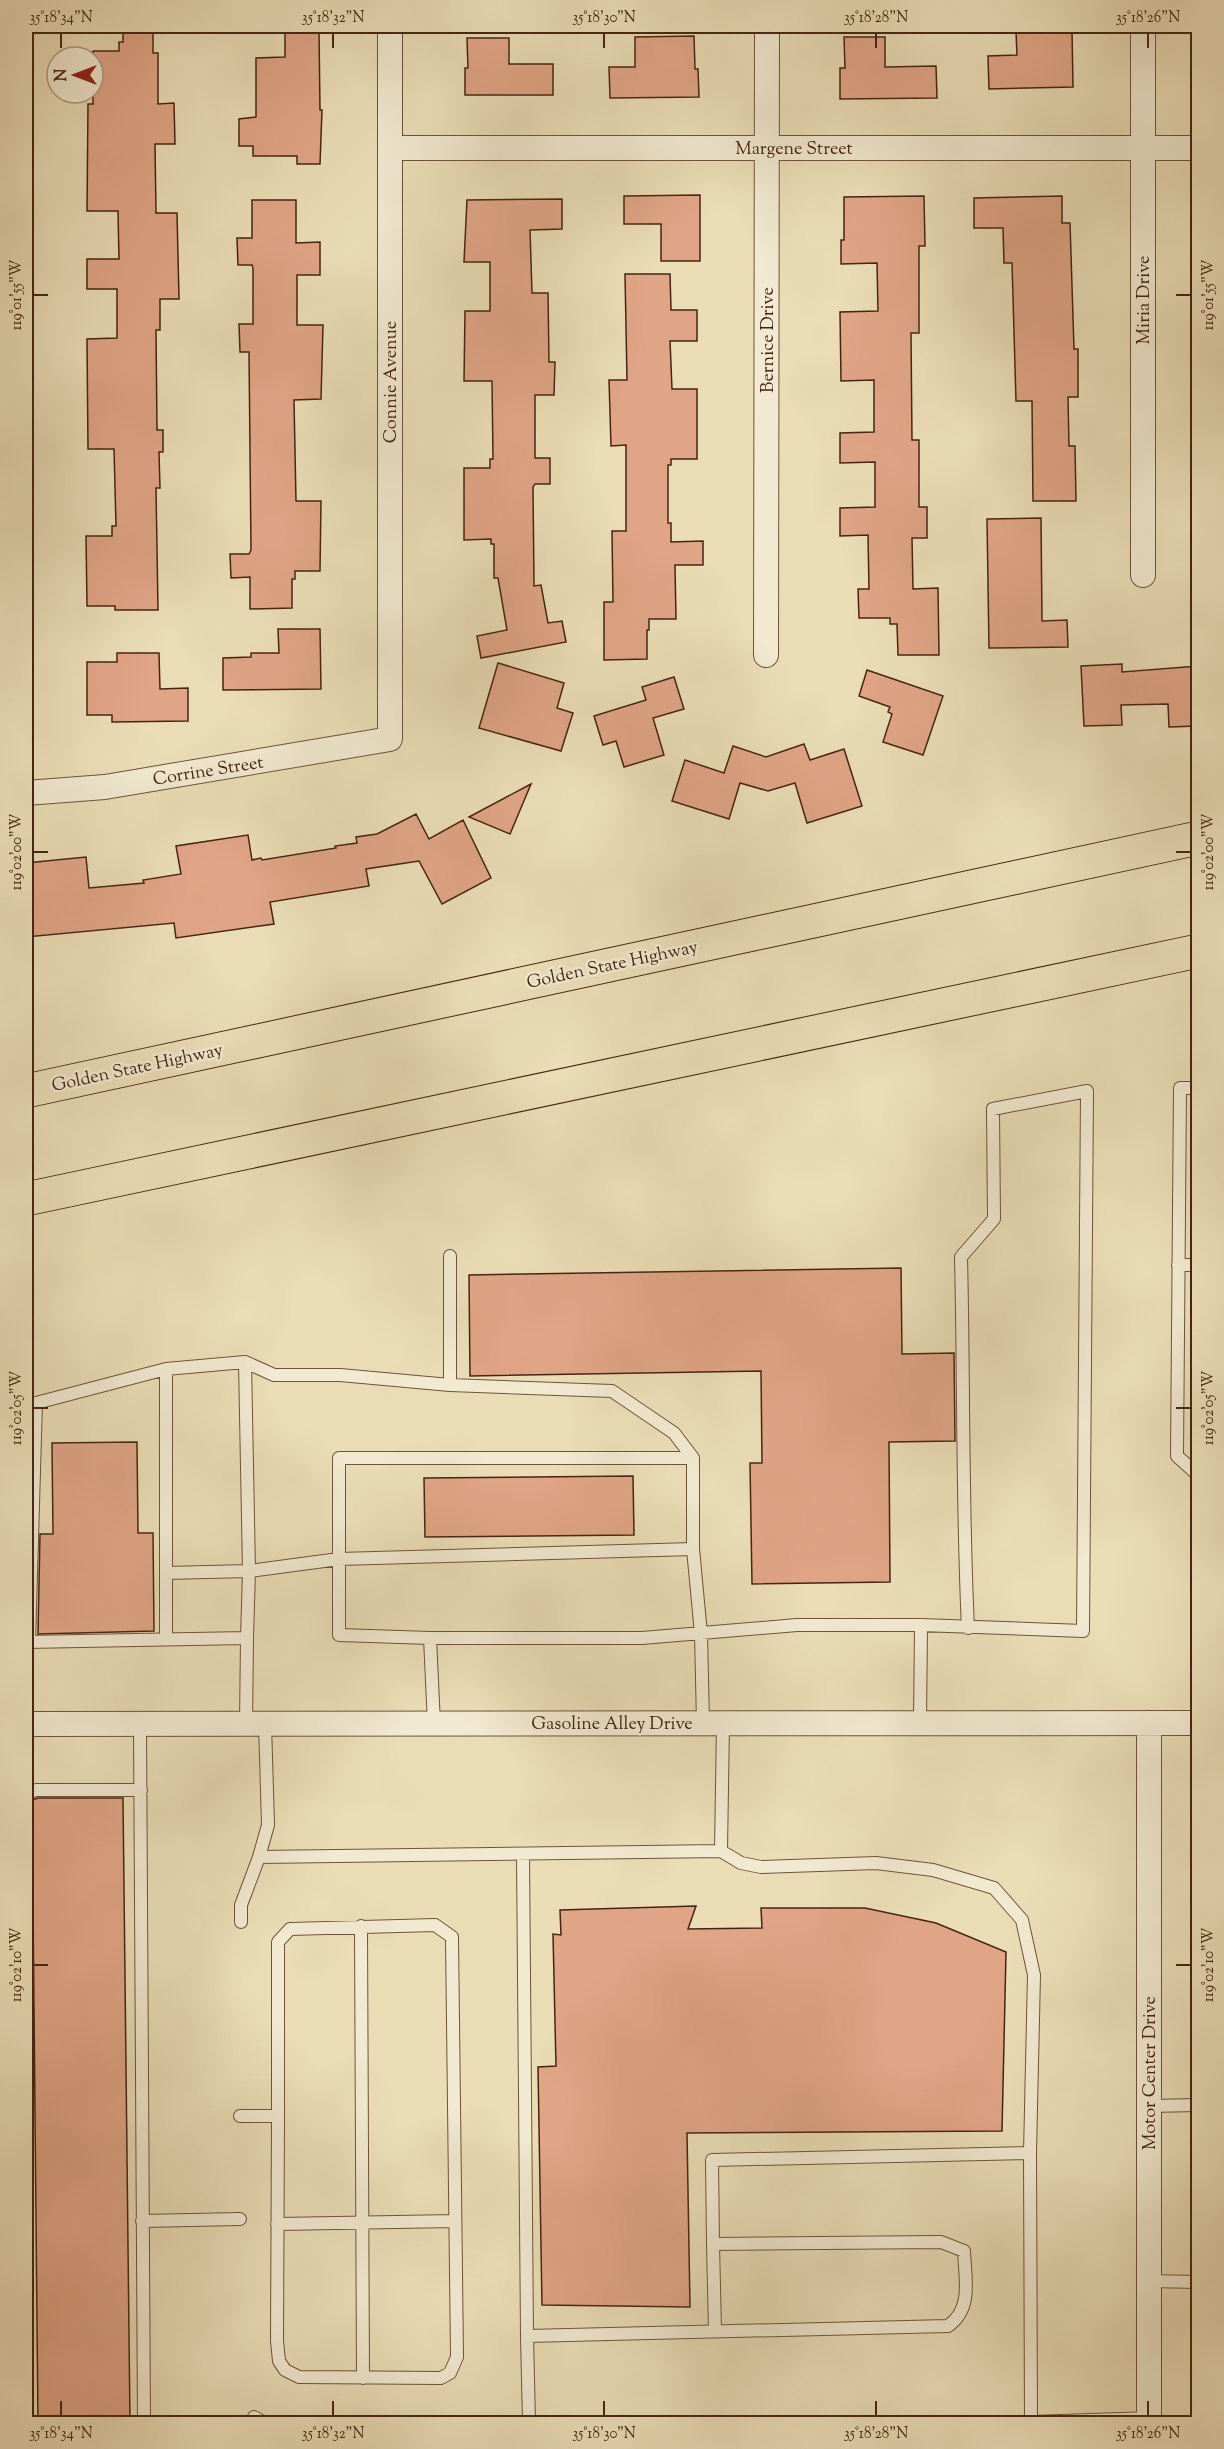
<svg xmlns="http://www.w3.org/2000/svg" width="1224" height="2449" font-family="'Sorts Mill Goudy',serif">
  <style>
    .building { fill: #e0a586; stroke: #462412; stroke-width: 1.5 }
    .lines { fill: none; stroke-linecap: round; stroke-linejoin: round }
    .service-casing { stroke: #6f523b; stroke-width: 14 }
    .minor-casing { stroke: #6f523b; stroke-width: 26 }
    .motorway-casing { stroke: #462412; stroke-width: 35 }
    .service { stroke: #f1e9d0; stroke-width: 12 }
    .minor { stroke: #f1e9d0; stroke-width: 24 }
    .motorway { stroke: #eaddb6; stroke-width: 33 }
    .ticks { fill: none; stroke: #462412; stroke-width: 2 }
    .labels { text-anchor: middle; stroke-width: 5; stroke-linejoin: round; paint-order: stroke }
    .street-label { font-size: 18px; fill: #462412; stroke: #f1e9d0 }
    .neatline { fill: none; stroke: #462412; stroke-width: 2 }
    .ticks-label { font-size: 15px; text-anchor: middle; fill: #462412 }
  </style>
  <rect width="100%" height="100%" fill="#eaddb6"/>
  <filter id="stains"><feTurbulence type="fractalNoise" baseFrequency=".00333" numOctaves="4"/><feColorMatrix values="0 0 0 0 .2 0 0 0 0 .09 0 0 0 0 .02 0 0 0 .5 -.17"/></filter>
  <radialGradient id="worn" r=".72"><stop offset=".6" stop-color="#630" stop-opacity="0"/><stop offset="1" stop-color="#630" stop-opacity=".3"/></radialGradient>
  <path class="building" d="M 123,26 L 153,26 L 153,53 L 158,53 L 158,104 L 174,103 L 175,144 L 155,144 L 156,213 L 177,213 L 179,299 L 160,299 L 160,330 L 156,330 L 157,430 L 163,430 L 163,452 L 159,452 L 160,488 L 156,488 L 158,610 L 115,610 L 115,606 L 87,606 L 86,536 L 112,536 L 112,526 L 116,526 L 114,449 L 88,449 L 87,339 L 117,338 L 117,289 L 87,289 L 87,259 L 119,259 L 118,211 L 87,211 L 88,104 L 93,104 L 93,51 L 119,51 L 119,42 L 123,42 Z
    M 285,30 L 319,30 L 320,110 L 322,110 L 320,164 L 297,164 L 297,156 L 253,156 L 253,146 L 239,146 L 239,119 L 256,117 L 256,58 L 285,57 Z
    M 1072,31 L 1073,87 L 989,89 L 988,56 L 1017,55 L 1016,32 Z
    M 694,36 L 695,69 L 698,69 L 699,97 L 610,98 L 609,67 L 635,67 L 635,37 Z
    M 844,37 L 885,37 L 885,67 L 936,66 L 937,98 L 840,99 L 840,68 L 845,68 Z
    M 467,38 L 509,38 L 509,64 L 553,64 L 553,95 L 465,95 L 465,68 L 468,68 Z
    M 700,195 L 700,261 L 661,261 L 661,224 L 624,224 L 624,196 Z
    M 924,196 L 925,246 L 919,246 L 919,333 L 911,333 L 912,440 L 919,440 L 919,507 L 927,507 L 927,538 L 912,538 L 913,589 L 938,588 L 939,655 L 898,655 L 897,624 L 890,624 L 890,618 L 859,618 L 858,589 L 869,589 L 868,535 L 840,536 L 840,508 L 875,507 L 875,462 L 840,463 L 840,433 L 874,432 L 874,380 L 841,381 L 840,312 L 878,311 L 877,263 L 841,264 L 841,240 L 844,240 L 844,197 Z
    M 1062,196 L 1062,223 L 1070,223 L 1074,349 L 1078,349 L 1078,397 L 1068,397 L 1069,446 L 1075,446 L 1076,501 L 1033,501 L 1032,401 L 1016,401 L 1012,263 L 1004,263 L 1003,228 L 974,228 L 974,198 Z
    M 562,199 L 562,229 L 530,230 L 532,293 L 548,293 L 549,362 L 555,362 L 554,395 L 535,395 L 535,458 L 550,458 L 550,484 L 535,484 L 533,487 L 534,586 L 541,585 L 548,623 L 562,621 L 566,642 L 481,658 L 477,636 L 507,630 L 498,578 L 494,578 L 494,544 L 491,544 L 491,539 L 464,540 L 464,468 L 490,468 L 490,459 L 493,459 L 492,381 L 464,381 L 465,311 L 490,311 L 490,262 L 464,262 L 467,200 Z
    M 252,200 L 296,200 L 296,243 L 320,242 L 320,275 L 297,275 L 297,325 L 323,325 L 321,399 L 294,400 L 296,501 L 321,501 L 320,571 L 295,571 L 295,579 L 292,579 L 292,608 L 250,609 L 250,577 L 231,578 L 230,554 L 249,554 L 251,550 L 249,352 L 240,352 L 239,324 L 253,324 L 253,268 L 252,265 L 238,265 L 237,238 L 252,238 Z
    M 625,274 L 670,274 L 671,310 L 697,310 L 697,341 L 670,341 L 672,389 L 697,389 L 697,459 L 671,459 L 671,465 L 668,465 L 668,523 L 671,523 L 671,542 L 703,541 L 703,565 L 675,565 L 676,619 L 649,619 L 649,630 L 647,630 L 647,659 L 604,660 L 604,602 L 613,602 L 612,531 L 626,531 L 626,445 L 611,446 L 609,380 L 627,380 Z
    M 1041,518 L 1042,621 L 1067,620 L 1068,647 L 989,648 L 987,519 Z
    M 278,629 L 320,629 L 321,689 L 223,690 L 223,658 L 251,657 L 251,653 L 279,653 Z
    M 117,653 L 159,653 L 160,689 L 188,688 L 188,721 L 112,722 L 112,715 L 87,715 L 87,662 L 117,662 Z
    M 498,663 L 564,683 L 557,708 L 573,713 L 561,751 L 479,728 Z
    M 1122,664 L 1122,672 L 1198,666 L 1198,726 L 1169,727 L 1168,704 L 1121,705 L 1122,725 L 1084,726 L 1081,666 Z
    M 867,670 L 943,696 L 923,755 L 883,742 L 892,714 L 888,712 L 890,707 L 859,696 Z
    M 674,677 L 684,709 L 653,718 L 664,755 L 624,767 L 616,741 L 603,745 L 594,716 L 646,700 L 642,687 Z
    M 804,744 L 810,760 L 844,749 L 862,806 L 807,823 L 795,783 L 768,791 L 740,783 L 729,819 L 672,801 L 685,760 L 724,773 L 733,746 L 766,757 Z
    M 531,784 L 510,834 L 469,817 Z
    M 416,814 L 429,839 L 463,820 L 491,878 L 442,904 L 419,861 L 366,869 L 369,886 L 270,902 L 274,924 L 176,938 L 174,923 L 26,937 L 26,863 L 86,857 L 89,888 L 144,883 L 143,880 L 181,874 L 176,846 L 248,835 L 252,860 L 261,858 L 262,860 L 336,848 L 335,846 L 357,843 L 356,837 L 377,834 Z
    M 901,1268 L 902,1354 L 954,1353 L 955,1441 L 889,1442 L 890,1582 L 752,1584 L 750,1463 L 762,1463 L 761,1371 L 470,1376 L 469,1275 Z
    M 137,1442 L 138,1533 L 153,1533 L 154,1631 L 38,1634 L 40,1534 L 53,1534 L 52,1443 Z
    M 633,1476 L 634,1535 L 425,1537 L 424,1478 Z
    M 38,1798 L 123,1798 L 130,2424 L 38,2424 L 32,1800 Z
    M 696,1906 L 688,1929 L 762,1928 L 761,1908 L 865,1908 L 936,1923 L 1006,1952 L 1002,2131 L 687,2133 L 690,2307 L 542,2305 L 538,2067 L 556,2066 L 553,1934 L 561,1935 L 560,1910 Z"/>
  <g class="lines">
    <g class="service-casing">
      <path id="service" d="M 1198,1088 L 1180,1088 L 1177,1456 L 1198,1475
        M 450,1256 L 450,1385
        M 1178,1265 L 1198,1265
        M 245,1362 L 274,1375 L 340,1375 L 450,1385 L 612,1391 L 674,1433 L 693,1458
        M 166,1369 L 166,1639
        M 693,1549 L 339,1559 L 339,1458 L 693,1458 L 693,1549 L 701,1634 L 703,1723
        M 921,1625 L 1083,1631 L 1087,1091 L 993,1109 L 994,1219 L 961,1257 C 964,1381 962,1505 968,1628
        M 430,1638 L 434,1724
        M 26,1642 L 247,1638 L 249,1571 L 339,1559 L 339,1635 L 430,1638 L 642,1638 L 797,1625 L 921,1625 L 920,1723
        M 29,1642 L 36,1403 L 166,1369 L 245,1362 L 249,1571 L 166,1573
        M 140,1724 L 144,2424
        M 246,1724 L 247,1638
        M 26,1794 L 36,1790 L 141,1790
        M 721,1851 L 741,1863 L 761,1867 L 876,1863 L 933,1870 L 994,1888 L 1022,1920 L 1034,1975 L 1030,2153
        M 523,1854 L 527,2336 L 948,2326 C 973,2309 965,2278 964,2251 L 941,2242 L 713,2244 L 715,2331
        M 259,1857 L 721,1851 L 723,1723
        M 241,1922 L 241,1905 L 259,1857 L 268,1825 L 265,1724
        M 361,1926 L 363,2378
        M 1149,2106 L 1198,2105
        M 240,2116 L 278,2116 L 277,2341 L 279,2361 L 285,2370 L 299,2377 L 441,2378 L 450,2373 L 457,2357 L 452,1937 L 435,1925 L 290,1929 L 278,1942 L 278,2116
        M 142,2221 L 240,2219
        M 277,2224 L 455,2221
        M 1149,2281 L 1198,2282
        M 527,2336 L 529,2422
        M 254,2417 L 263,2422 L 1031,2422 L 1030,2153 L 712,2160 L 713,2244
        M 1031,2422 L 1150,2418"/>
    </g>
    <g class="minor-casing">
      <path id="minor" d="M 1143,26 L 1143,575
        M 390,148 L 1198,148
        M 766,655 L 767,26
        M 26,793 L 105,787 L 390,739 L 390,26
        M 1149,1723 L 1149,2424
        M 26,1724 L 1198,1723"/>
    </g>
    <g class="motorway-casing">
      <path id="motorway" d="M 26,1091 L 1198,838
        M 26,1199 L 1198,951"/>
    </g>
    <use href="#service" class="service"/>
    <use href="#minor" class="minor"/>
    <use href="#motorway" class="motorway"/>
  </g>
  <path class="ticks" d="M 61,33 L 61,48M 333,33 L 333,48M 604,33 L 604,48M 876,33 L 876,48M 1148,33 L 1148,48M 33,295 L 48,295M 1176,295 L 1191,295M 33,852 L 48,852M 1176,852 L 1191,852M 33,1408 L 48,1408M 1176,1408 L 1191,1408M 33,1965 L 48,1965M 1176,1965 L 1191,1965M 61,2401 L 61,2416M 333,2401 L 333,2416M 604,2401 L 604,2416M 876,2401 L 876,2416M 1148,2401 L 1148,2416"/>
  <g class="labels">
    <g class="street-label">
      <text x="794" y="154">Margene Street</text>
      <text transform="translate(1143 300) rotate(-90)" y="6">Miria Drive</text>
      <text transform="translate(767 340) rotate(-90)" y="6">Bernice Drive</text>
      <text transform="translate(390 382) rotate(-90)" y="6">Connie Avenue</text>
      <text transform="translate(208 770) rotate(-9)" y="6">Corrine Street</text>
      <text transform="translate(612 964) rotate(-12)" y="6">Golden State Highway</text>
      <text transform="translate(137 1067) rotate(-12)" y="6">Golden State Highway</text>
      <text x="612" y="1729">Gasoline Alley Drive</text>
      <text transform="translate(1149 2073) rotate(-90)" y="6">Motor Center Drive</text>
    </g>
  </g>
  <rect width="1224" height="2449" fill="none" stroke="#eaddb6" stroke-width="66"/>
  <g transform="translate(75 75) rotate(270)"><circle r="28" fill="#f1e9d0" stroke="#ad9a84" stroke-width="1.5"/>
  <path d="M0-4.5L10 22L0 15L-10 22Z" fill="#8f2418"/>
  <text y="-9" font-size="16" font-weight="bold" text-anchor="middle" fill="#462412">N</text>
  </g>
  <rect x="33" y="33" width="1158" height="2383" class="neatline"/>
  <g class="ticks-label">
    <text x="61" y="22">35°18'34"N</text>
    <text x="333" y="22">35°18'32"N</text>
    <text x="604" y="22">35°18'30"N</text>
    <text x="876" y="22">35°18'28"N</text>
    <text x="1148" y="22">35°18'26"N</text>
    <text transform="translate(1208 295) rotate(-90)" y="5">119°01'55"W</text>
    <text transform="translate(16 295) rotate(-90)" y="5">119°01'55"W</text>
    <text transform="translate(1208 852) rotate(-90)" y="5">119°02'00"W</text>
    <text transform="translate(16 852) rotate(-90)" y="5">119°02'00"W</text>
    <text transform="translate(1208 1408) rotate(-90)" y="5">119°02'05"W</text>
    <text transform="translate(16 1408) rotate(-90)" y="5">119°02'05"W</text>
    <text transform="translate(16 1965) rotate(-90)" y="5">119°02'10"W</text>
    <text transform="translate(1208 1965) rotate(-90)" y="5">119°02'10"W</text>
    <text x="61" y="2438">35°18'34"N</text>
    <text x="333" y="2438">35°18'32"N</text>
    <text x="604" y="2438">35°18'30"N</text>
    <text x="876" y="2438">35°18'28"N</text>
    <text x="1148" y="2438">35°18'26"N</text>
  </g>
  <rect width="100%" height="100%" filter="url(#stains)"/>
  <rect width="100%" height="100%" fill="url(#worn)"/>
</svg>
